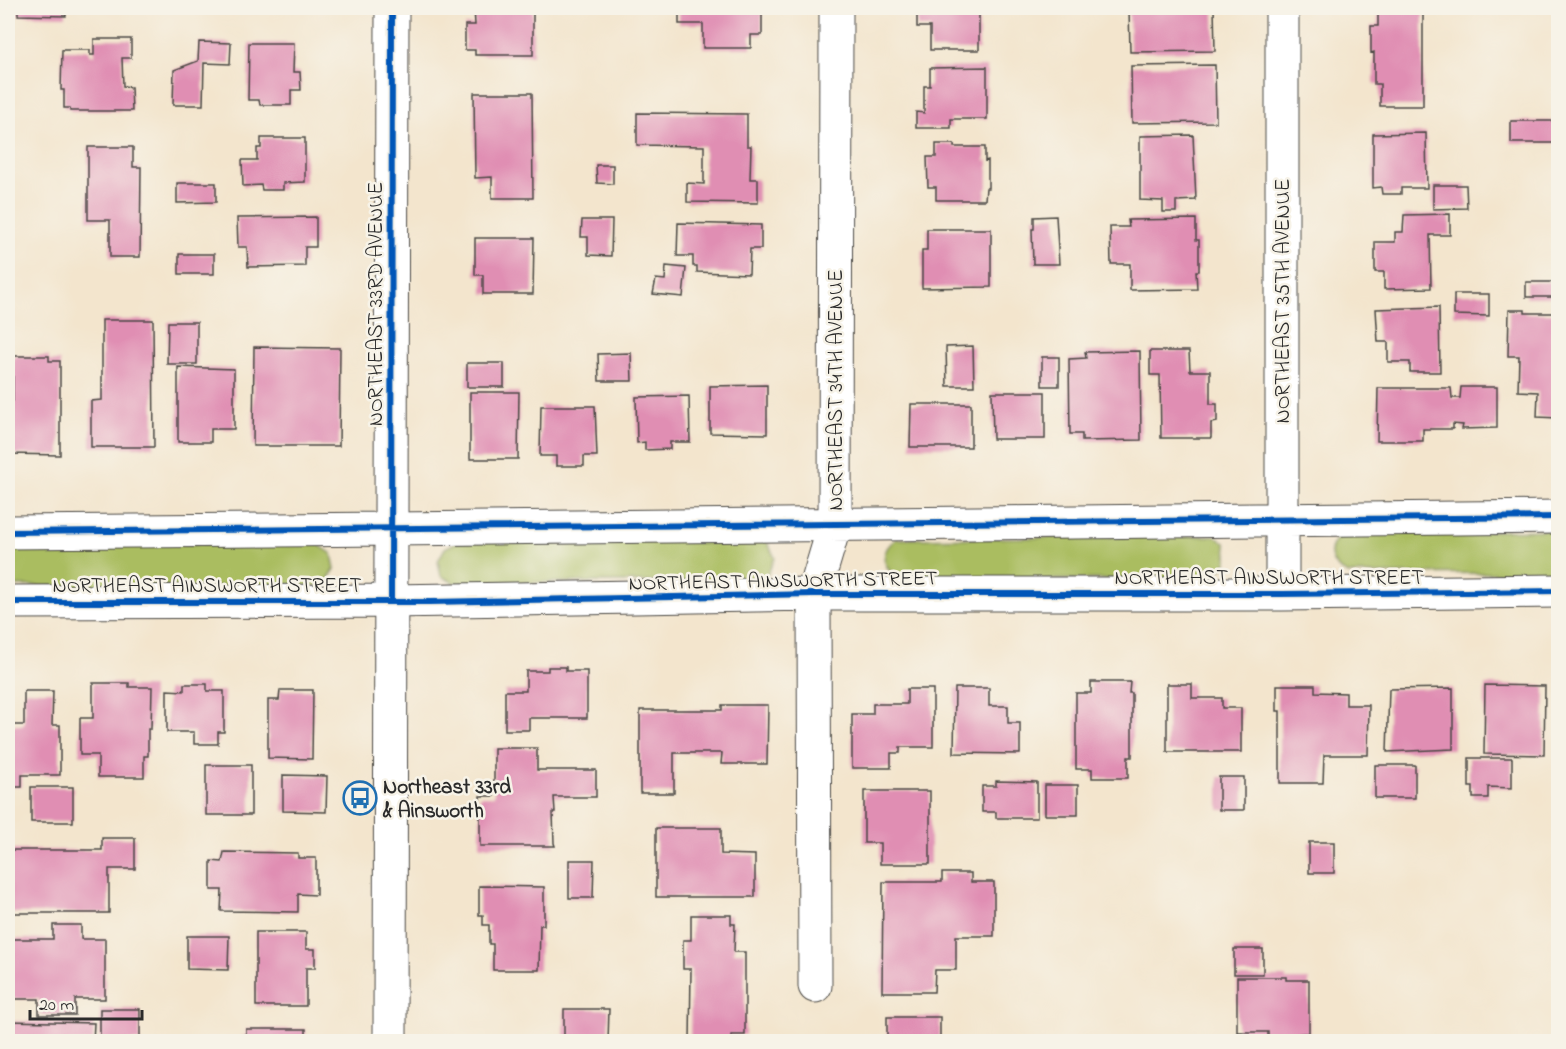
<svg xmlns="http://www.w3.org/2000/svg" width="1566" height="1049" font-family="'Indie Flower',sans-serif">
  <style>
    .green { fill: #aabd60; stroke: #6a7446; stroke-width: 1.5 }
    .building { fill: #e08eb3 }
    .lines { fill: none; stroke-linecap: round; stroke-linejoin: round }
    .street-casing { stroke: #494743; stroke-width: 35 }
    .secondary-casing { stroke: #494743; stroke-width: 35 }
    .street { stroke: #fff; stroke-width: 33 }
    .secondary { stroke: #fff; stroke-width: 33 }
    .cycleway-casing { stroke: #f7f3e8; stroke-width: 10 }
    .cycleway { stroke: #0057b8; stroke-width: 6 }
    .labels { text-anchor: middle; stroke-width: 5; stroke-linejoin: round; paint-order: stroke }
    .street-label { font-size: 21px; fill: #2b2b2b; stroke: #f7f3e8 }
    .poi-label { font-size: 21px; font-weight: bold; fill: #2b2b2b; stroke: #f7f3e8; text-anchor: start }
  </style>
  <rect width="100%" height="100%" fill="#f7f3e8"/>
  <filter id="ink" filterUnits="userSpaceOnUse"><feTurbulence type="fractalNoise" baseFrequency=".0167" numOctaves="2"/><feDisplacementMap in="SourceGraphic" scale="12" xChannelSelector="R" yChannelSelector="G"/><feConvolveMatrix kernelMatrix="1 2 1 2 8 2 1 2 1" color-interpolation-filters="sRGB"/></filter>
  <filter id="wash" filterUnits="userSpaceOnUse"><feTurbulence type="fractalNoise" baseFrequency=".008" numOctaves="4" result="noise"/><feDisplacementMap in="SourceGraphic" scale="24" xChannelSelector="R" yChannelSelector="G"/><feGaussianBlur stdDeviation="1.35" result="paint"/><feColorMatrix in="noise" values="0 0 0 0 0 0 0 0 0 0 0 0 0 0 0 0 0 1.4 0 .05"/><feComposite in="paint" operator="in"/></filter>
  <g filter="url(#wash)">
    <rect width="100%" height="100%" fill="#f3e5cd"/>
    <path class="green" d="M 1558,530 L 1558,573 L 1349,574 C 1328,566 1324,546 1344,533 Z
      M 1215,536 L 1225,543 C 1231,564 1224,570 1205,579 L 902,580 C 883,570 877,553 896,539 Z
      M 765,538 L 775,558 L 764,581 L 454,583 L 441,576 L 438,561 L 445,548 L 457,542 Z
      M 316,543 L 332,554 L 335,569 L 327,581 L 315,586 L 8,586 L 8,545 Z"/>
    <g id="blocks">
      <path class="building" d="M 18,8 L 66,8 L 66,16 L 18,15 Z
        M 474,8 L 533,8 L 533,55 L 475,55 L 475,50 L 465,50 L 465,25 L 475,25 Z
        M 679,8 L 752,8 L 752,12 L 762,12 L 762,35 L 751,35 L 751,48 L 703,48 L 703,24 L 679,24 Z
        M 923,8 L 979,8 L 979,50 L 930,50 L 930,27 L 917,27 L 917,14 L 923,14 Z
        M 1129,8 L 1214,8 L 1215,51 L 1130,52 Z
        M 1378,8 L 1423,8 L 1423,106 L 1380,106 L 1380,84 L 1374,84 L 1374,52 L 1371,53 L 1371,26 L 1378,26 Z
        M 94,39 L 131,39 L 131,58 L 122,58 L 123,86 L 131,87 L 132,111 L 70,111 L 70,108 L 64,108 L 64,90 L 61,90 L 62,50 L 90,50 L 90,55 L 94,55 Z
        M 199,42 L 231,43 L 230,64 L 204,63 L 203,105 L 173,105 L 174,70 L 198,61 Z
        M 249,43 L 294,43 L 293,72 L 300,72 L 301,90 L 291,90 L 291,105 L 260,105 L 259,100 L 248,100 Z
        M 1215,65 L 1216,122 L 1132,123 L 1131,66 Z
        M 987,67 L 987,119 L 951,119 L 951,128 L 916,128 L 916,112 L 924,113 L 924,86 L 930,86 L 930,68 Z
        M 474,93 L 532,93 L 533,198 L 492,198 L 492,177 L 475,178 Z
        M 637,113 L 747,114 L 747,146 L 751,146 L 750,179 L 758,179 L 758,203 L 687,202 L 687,183 L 704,184 L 704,146 L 637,145 Z
        M 1511,121 L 1558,121 L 1558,143 L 1511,143 Z
        M 1426,133 L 1427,188 L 1401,188 L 1401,194 L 1382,194 L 1381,187 L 1373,188 L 1373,134 Z
        M 1193,135 L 1196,200 L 1176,201 L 1176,212 L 1163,212 L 1163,201 L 1140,200 L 1140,136 Z
        M 261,138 L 305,138 L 305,182 L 283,183 L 283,190 L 262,190 L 261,185 L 243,186 L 242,160 L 257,160 L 257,148 L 261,148 Z
        M 936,144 L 954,144 L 954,147 L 985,147 L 985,161 L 988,160 L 988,188 L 986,188 L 985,200 L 936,200 L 936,187 L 928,187 L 927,157 L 936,157 Z
        M 88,147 L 133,147 L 133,167 L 141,167 L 140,257 L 110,257 L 110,220 L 88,220 Z
        M 596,165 L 613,165 L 613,184 L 597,183 Z
        M 177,183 L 216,183 L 216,202 L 177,203 Z
        M 1433,185 L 1466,185 L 1467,208 L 1433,209 Z
        M 1450,214 L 1450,235 L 1430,235 L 1431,288 L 1384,289 L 1384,272 L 1375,272 L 1375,242 L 1395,242 L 1395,232 L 1403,232 L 1404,215 Z
        M 1056,216 L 1059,264 L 1033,264 L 1032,229 L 1034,229 L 1034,217 Z
        M 316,217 L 316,247 L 305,247 L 305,266 L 248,267 L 247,247 L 238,247 L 237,218 Z
        M 1196,219 L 1196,240 L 1199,240 L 1199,271 L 1196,271 L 1197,289 L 1130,290 L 1130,264 L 1111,264 L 1110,227 L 1129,227 L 1128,220 Z
        M 582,220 L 612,220 L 611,256 L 588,255 L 588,237 L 581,237 Z
        M 678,223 L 761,225 L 761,249 L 750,249 L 749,274 L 697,272 L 697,266 L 693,266 L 693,256 L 677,256 Z
        M 927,229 L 991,229 L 991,287 L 922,288 L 922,250 L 927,250 Z
        M 475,238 L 534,238 L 533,294 L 483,294 L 483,275 L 475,275 Z
        M 179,254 L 214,254 L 214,274 L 179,274 Z
        M 666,266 L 686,268 L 683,297 L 653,294 L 656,279 L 665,280 Z
        M 1526,282 L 1558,282 L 1558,297 L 1526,297 Z
        M 1454,294 L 1489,294 L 1489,316 L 1454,315 Z
        M 1439,307 L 1440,372 L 1410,372 L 1410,362 L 1388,362 L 1388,342 L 1378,342 L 1376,309 Z
        M 1509,310 L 1525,310 L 1525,313 L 1558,313 L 1558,418 L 1537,417 L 1538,392 L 1518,391 L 1519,356 L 1508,356 Z
        M 102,320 L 153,320 L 154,447 L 91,447 L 91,401 L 102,400 Z
        M 168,322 L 197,322 L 197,364 L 167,364 Z
        M 973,346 L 974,386 L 947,386 L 946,347 Z
        M 254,347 L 340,348 L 339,446 L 253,446 Z
        M 1140,351 L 1141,440 L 1082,441 L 1082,434 L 1070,434 L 1069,359 L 1086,358 L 1085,352 Z
        M 1150,351 L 1189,351 L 1190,371 L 1210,371 L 1210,404 L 1217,404 L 1217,422 L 1211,423 L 1211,438 L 1161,438 L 1160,375 L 1150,375 Z
        M 631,353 L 632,381 L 599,381 L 598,354 Z
        M 13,356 L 49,356 L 49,361 L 60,361 L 60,455 L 8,454 L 8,401 L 13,401 Z
        M 1042,357 L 1059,357 L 1059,386 L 1042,386 Z
        M 467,363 L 504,363 L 504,387 L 467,387 Z
        M 178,367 L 234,369 L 234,429 L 211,429 L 211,442 L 178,442 Z
        M 767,385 L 767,434 L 710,433 L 710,386 Z
        M 1461,387 L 1497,387 L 1497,428 L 1462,429 L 1463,425 L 1453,424 L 1453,429 L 1423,429 L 1423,441 L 1377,441 L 1378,388 L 1451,388 L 1452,398 L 1460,398 Z
        M 470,392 L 519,392 L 518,459 L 470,459 Z
        M 992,392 L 1045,392 L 1045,439 L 993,439 Z
        M 689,396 L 690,442 L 670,442 L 670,449 L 645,450 L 645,442 L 637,443 L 636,397 Z
        M 911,404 L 971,404 L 971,447 L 910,447 Z
        M 541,406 L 595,406 L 597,456 L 584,456 L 584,466 L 556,466 L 556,456 L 540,456 Z
        M 548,667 L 566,667 L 566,671 L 587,671 L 587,718 L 529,718 L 529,730 L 505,730 L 505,691 L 526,691 L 526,671 L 548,671 Z
        M 1091,682 L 1130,682 L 1129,693 L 1132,693 L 1132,757 L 1128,757 L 1128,778 L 1092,778 L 1092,769 L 1076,769 L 1076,693 L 1091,693 Z
        M 93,683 L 129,683 L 129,687 L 152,687 L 151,729 L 148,729 L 148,756 L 144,756 L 144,777 L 98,777 L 98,755 L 80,755 L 80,718 L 93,718 Z
        M 184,684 L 207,684 L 207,691 L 224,691 L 224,732 L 218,732 L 218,744 L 194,744 L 194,732 L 167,732 L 167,690 L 184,691 Z
        M 1167,684 L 1192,684 L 1192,698 L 1222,698 L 1222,708 L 1241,708 L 1241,752 L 1167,752 Z
        M 1277,685 L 1315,685 L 1315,692 L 1346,693 L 1346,705 L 1369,705 L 1368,755 L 1324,755 L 1323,783 L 1280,783 L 1280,711 L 1277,711 Z
        M 1485,685 L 1545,686 L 1544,755 L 1484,754 Z
        M 955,688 L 989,688 L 989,706 L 1008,706 L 1008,723 L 1020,723 L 1020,754 L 954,753 Z
        M 1453,688 L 1453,749 L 1387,752 L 1389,689 Z
        M 907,689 L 933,689 L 933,747 L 900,747 L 900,753 L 891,753 L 891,768 L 852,768 L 852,714 L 873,714 L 873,704 L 907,704 Z
        M 280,690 L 313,690 L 312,759 L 268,758 L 268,700 L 279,700 Z
        M 24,691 L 53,691 L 52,725 L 60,725 L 60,775 L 22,775 L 22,787 L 8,787 L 8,725 L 24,725 Z
        M 722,705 L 768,705 L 767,764 L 721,764 L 722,753 L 674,753 L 674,793 L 640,793 L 640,710 L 722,710 Z
        M 494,748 L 537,748 L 537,770 L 596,770 L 596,797 L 554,797 L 555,812 L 553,812 L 554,843 L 555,846 L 480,846 L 480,796 L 494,796 Z
        M 1469,758 L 1512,758 L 1512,788 L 1488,787 L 1488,798 L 1473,798 L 1473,787 L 1469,787 Z
        M 206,765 L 251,765 L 251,815 L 206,815 Z
        M 1375,765 L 1415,765 L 1415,798 L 1375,798 Z
        M 283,775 L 327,776 L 326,812 L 283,811 Z
        M 1219,777 L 1244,777 L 1244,810 L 1219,810 Z
        M 996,781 L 1037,782 L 1037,818 L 996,818 L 996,812 L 982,812 L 982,786 L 996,786 Z
        M 1045,785 L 1078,785 L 1078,815 L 1045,815 Z
        M 31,787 L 73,787 L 73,822 L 31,822 Z
        M 864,791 L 930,791 L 930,864 L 880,864 L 880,843 L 864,843 Z
        M 656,828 L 721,828 L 721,854 L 755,855 L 755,897 L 656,897 Z
        M 102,838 L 135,838 L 135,869 L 109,869 L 109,913 L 8,913 L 8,850 L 102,850 Z
        M 1309,842 L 1334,842 L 1334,873 L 1309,873 Z
        M 224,852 L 298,853 L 298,858 L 316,858 L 316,895 L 298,894 L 298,912 L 221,911 L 222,890 L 211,890 L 211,861 L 222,862 Z
        M 569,860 L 594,860 L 593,898 L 569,898 Z
        M 942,873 L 971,873 L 971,882 L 994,882 L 994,936 L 956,936 L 956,970 L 935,970 L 934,992 L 882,992 L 883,882 L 942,882 Z
        M 479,886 L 544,887 L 544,925 L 540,925 L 539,970 L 493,970 L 493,944 L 489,944 L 489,925 L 483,925 L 483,915 L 479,915 Z
        M 691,915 L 731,915 L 731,924 L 735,924 L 734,952 L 745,952 L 745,1035 L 731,1035 L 731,1042 L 690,1042 L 691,969 L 683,969 L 683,940 L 691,940 Z
        M 53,925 L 81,925 L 81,939 L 105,939 L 105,999 L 75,999 L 75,1015 L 39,1015 L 39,999 L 8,999 L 8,939 L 53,939 Z
        M 256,932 L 306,932 L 306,949 L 315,949 L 315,968 L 306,968 L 306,1006 L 256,1006 Z
        M 187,936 L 229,936 L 228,970 L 187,969 Z
        M 1234,949 L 1263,949 L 1263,974 L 1234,974 Z
        M 1237,977 L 1286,977 L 1286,980 L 1309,980 L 1309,1033 L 1293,1034 L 1293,1042 L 1268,1042 L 1268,1032 L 1237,1032 Z
        M 100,1009 L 140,1009 L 140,1041 L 100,1041 Z
        M 564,1009 L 609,1009 L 608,1042 L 564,1042 Z
        M 887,1017 L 940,1017 L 940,1042 L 887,1042 Z
        M 8,1021 L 94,1023 L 93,1042 L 8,1042 Z
        M 246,1029 L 306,1029 L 306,1042 L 241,1042 L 241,1036 L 246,1036 Z"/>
    </g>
  </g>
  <g filter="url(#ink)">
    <use href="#blocks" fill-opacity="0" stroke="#494743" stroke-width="1.5"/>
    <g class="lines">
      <g class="street-casing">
        <path id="street" d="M 391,529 L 1558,517
          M 1282,594 L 1282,8
          M 391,601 L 814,594 L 1282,594 L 1558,591
          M 815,986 L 814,594 L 835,524 L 836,8"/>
      </g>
      <g class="secondary-casing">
        <path id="secondary" d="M 8,532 L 391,529
          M 8,602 L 391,601
          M 390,1042 L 392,8"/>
      </g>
      <use href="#street" class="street"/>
      <use href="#secondary" class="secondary"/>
      <g class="cycleway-casing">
        <path id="cycleway" d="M 8,532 L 1558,517
          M 391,601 L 392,8
          M 8,602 L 431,602 L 814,594 L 1282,594 L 1558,591"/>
      </g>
      <use href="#cycleway" class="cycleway"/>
    </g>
  </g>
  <defs>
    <g id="bus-ring" transform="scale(1.725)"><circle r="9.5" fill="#f7f3e8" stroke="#1f6fb2" stroke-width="1.5"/><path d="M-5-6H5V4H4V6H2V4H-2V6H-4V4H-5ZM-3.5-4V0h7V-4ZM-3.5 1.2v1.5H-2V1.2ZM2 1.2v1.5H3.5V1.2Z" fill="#1f6fb2"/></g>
  </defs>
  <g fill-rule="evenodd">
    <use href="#bus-ring" x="360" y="798"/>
  </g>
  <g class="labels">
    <g class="street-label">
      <text transform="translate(1282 301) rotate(-90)" y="7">NORTHEAST 35TH AVENUE</text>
      <text transform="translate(375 304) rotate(-90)" y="7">NORTHEAST 33RD AVENUE</text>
      <text transform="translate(835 390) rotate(-90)" y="7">NORTHEAST 34TH AVENUE</text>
      <text x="1269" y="584">NORTHEAST AINSWORTH STREET</text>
      <text transform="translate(783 580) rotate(-1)" y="7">NORTHEAST AINSWORTH STREET</text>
      <text x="207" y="592">NORTHEAST AINSWORTH STREET</text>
    </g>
    <g class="poi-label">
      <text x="383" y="793">Northeast 33rd<tspan x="383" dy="24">&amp; Ainsworth</tspan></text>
    </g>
  </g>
  <rect width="1566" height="1049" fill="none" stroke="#f7f3e8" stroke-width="30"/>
  <path d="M30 1010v9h112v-9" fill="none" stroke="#2b2b2b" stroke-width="3"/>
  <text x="39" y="1010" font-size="18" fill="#2b2b2b" stroke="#f7f3e8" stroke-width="4.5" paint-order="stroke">20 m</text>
</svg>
